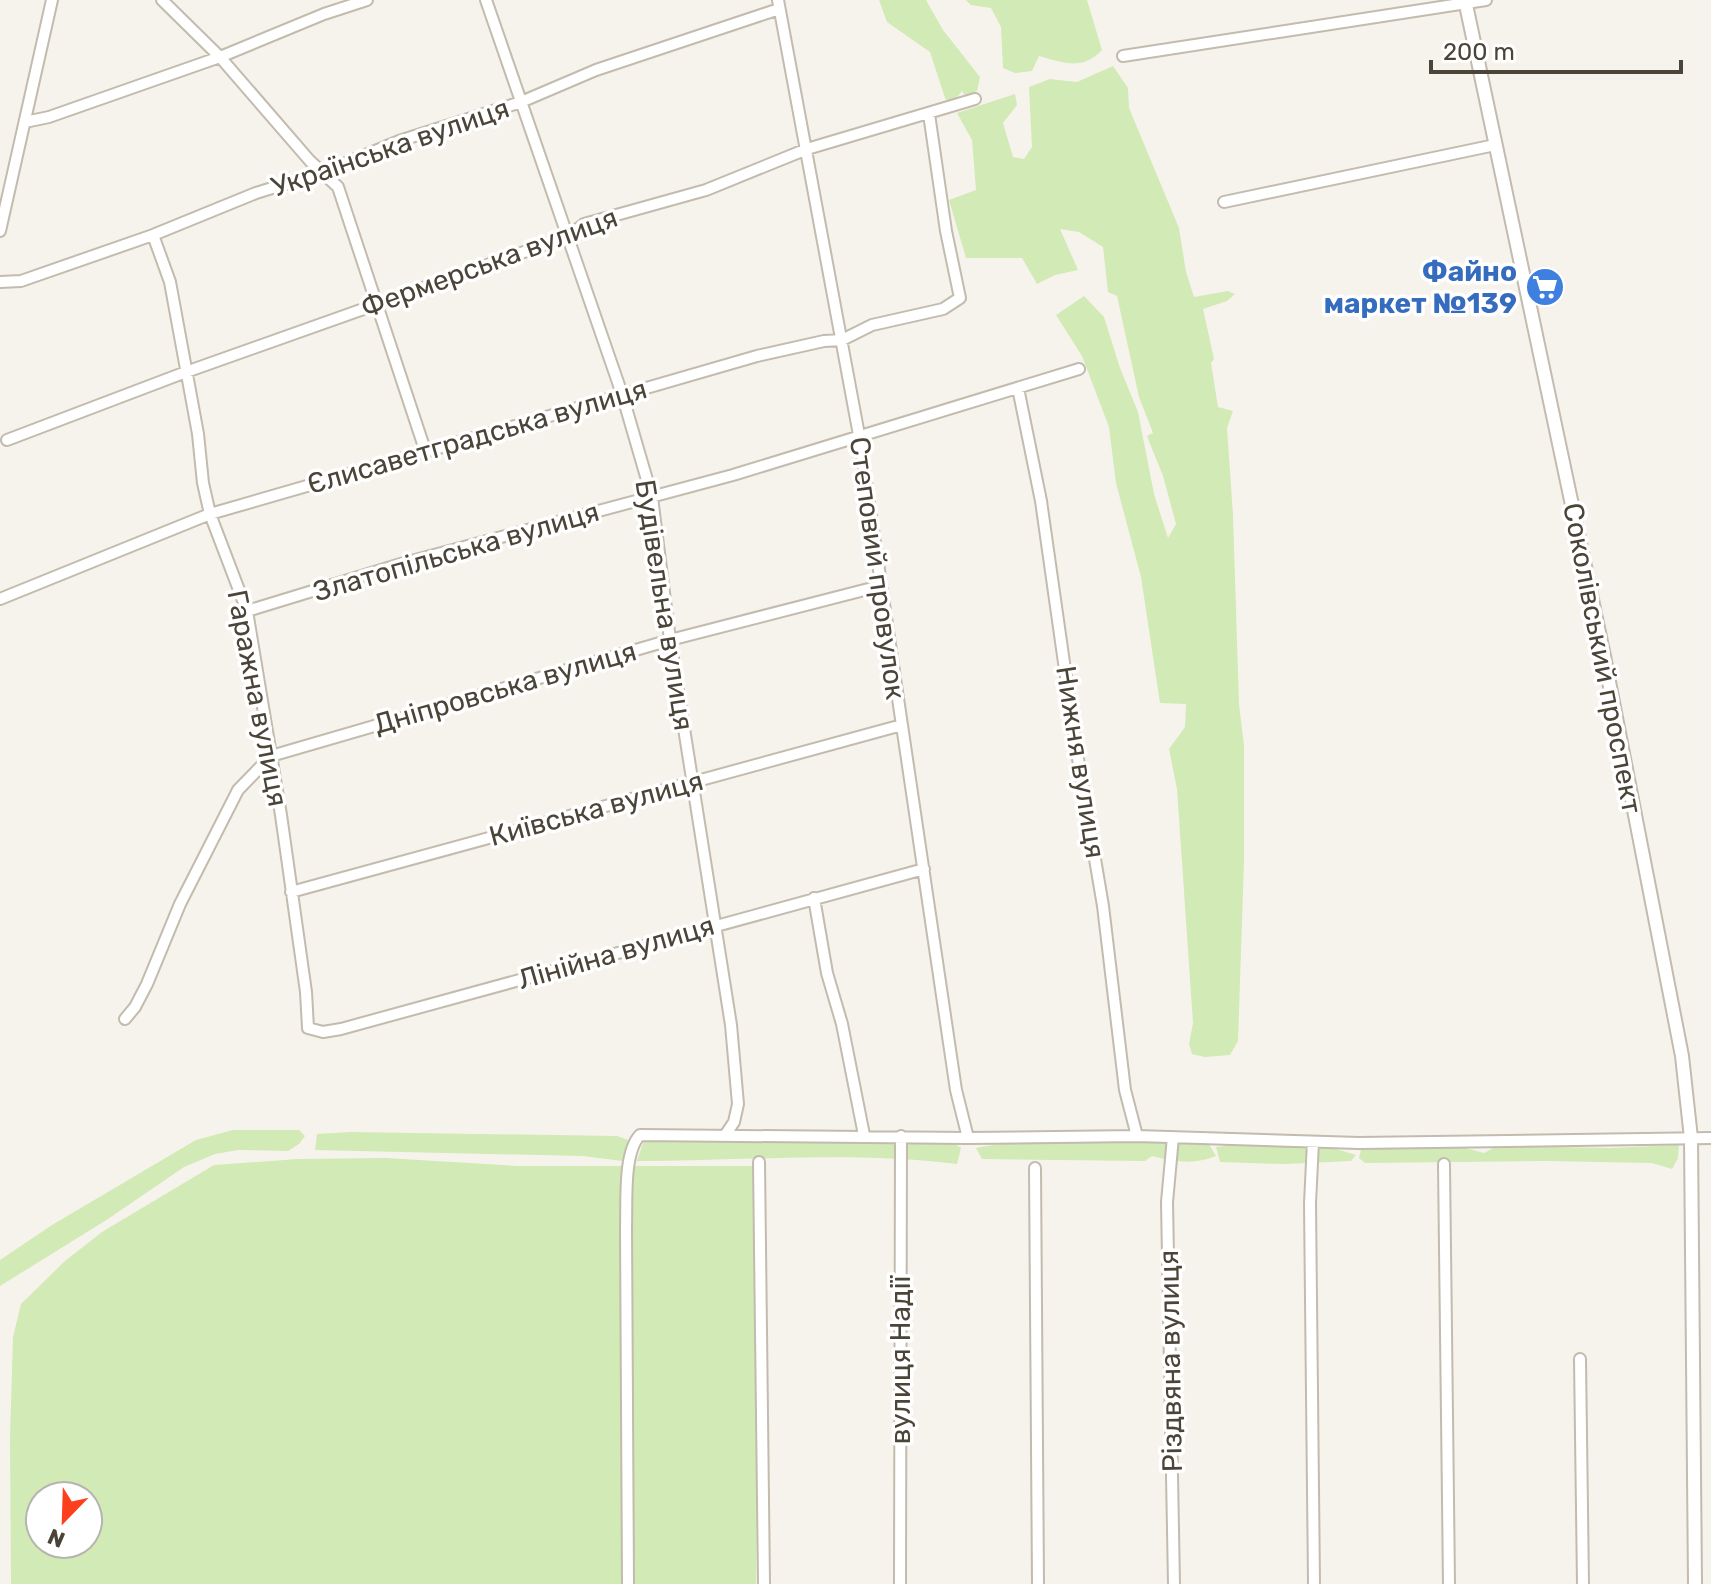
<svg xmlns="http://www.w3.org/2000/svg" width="1711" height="1584" font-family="Rubik,sans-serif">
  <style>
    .green { fill: #d2eab5; fill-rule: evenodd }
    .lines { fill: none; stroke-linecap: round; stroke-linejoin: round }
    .minor-casing { stroke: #c2bbae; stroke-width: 14 }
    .tertiary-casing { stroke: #c2bbae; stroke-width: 16 }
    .minor { stroke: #fff; stroke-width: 10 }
    .tertiary { stroke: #fff; stroke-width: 12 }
    .labels { text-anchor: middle; stroke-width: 7; stroke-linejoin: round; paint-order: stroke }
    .street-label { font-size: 28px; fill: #4b4439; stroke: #fff }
    .shop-label { font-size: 28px; font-weight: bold; fill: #366cbe; stroke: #fff; text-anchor: end }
  </style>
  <rect width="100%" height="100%" fill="#f6f3ec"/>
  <path class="green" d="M 879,0 L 926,0 L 943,30 L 980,77 L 977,91 L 966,97 L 962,91 L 951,105 L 945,98 L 930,52 L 887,22 Z
    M 966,0 L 1087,0 L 1102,50 C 1082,71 1064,63 1039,56 L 1032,71 L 1015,73 L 1003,68 L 1001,27 L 991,8 L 971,5 Z
    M 1113,66 L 1128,88 L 1129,108 L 1179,228 L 1186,272 L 1194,297 L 1228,291 L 1235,294 L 1227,301 L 1203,309 L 1214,359 L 1211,363 L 1218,407 L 1233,411 L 1227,428 L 1233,515 L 1239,704 L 1244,746 L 1244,861 L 1238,1041 L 1230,1055 L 1205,1057 L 1192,1054 L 1189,1044 L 1193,1023 L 1177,789 L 1169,749 L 1185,727 L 1186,704 L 1160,703 L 1141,577 L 1116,483 L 1109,427 L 1082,356 L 1056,315 L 1084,296 L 1104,317 L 1120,368 L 1138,412 L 1154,494 L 1168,538 L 1176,524 L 1163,476 L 1147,436 L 1153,433 L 1139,397 L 1117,296 L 1108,292 L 1103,247 L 1079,232 L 1060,229 L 1078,270 L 1055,275 L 1037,284 L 1022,258 L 966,258 L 949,200 L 976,190 L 972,140 L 957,113 L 1015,94 L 1017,105 L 1003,123 L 1013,157 L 1024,159 L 1032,147 L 1029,87 L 1050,79 L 1077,82 Z
    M 233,1130 L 299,1130 L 305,1136 L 299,1144 L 288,1151 L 238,1150 L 215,1154 L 184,1167 L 108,1219 L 0,1286 L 0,1260 L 52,1225 L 196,1140 Z
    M 350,1132 L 617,1136 L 628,1140 L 623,1161 L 582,1156 L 315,1150 L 317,1134 Z
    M 658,1138 L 952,1142 L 961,1148 L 957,1164 C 851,1151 744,1161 637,1161 L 644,1140 Z
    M 1207,1141 L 1216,1156 C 1195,1165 1174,1162 1152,1156 L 1145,1161 L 982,1159 L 976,1148 L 1011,1142 Z
    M 1241,1144 L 1336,1149 L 1356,1155 L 1351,1161 L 1284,1164 L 1220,1162 L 1216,1147 Z
    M 1679,1145 L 1678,1158 L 1672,1169 L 1652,1163 L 1546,1161 L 1365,1163 L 1359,1158 L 1361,1149 L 1462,1147 L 1484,1153 L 1497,1146 L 1611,1148 Z
    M 386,1158 L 518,1166 L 756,1166 L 758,1399 L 756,1584 L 11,1584 L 10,1438 L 13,1337 L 21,1304 L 65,1261 L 102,1232 L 214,1165 L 298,1159 ZM 40,1496 L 88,1496 L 88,1544 L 40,1544 Z"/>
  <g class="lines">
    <g class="minor-casing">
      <path id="minor" d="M 162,0 L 220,57 L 310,161 L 338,187 L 426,453
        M 486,0 L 622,394 L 652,497 L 670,640 L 731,1025 L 738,1104 L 734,1122 L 726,1134
        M 778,0 L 859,435 L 956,1090 L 968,1138
        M 1123,56 L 1486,0
        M 25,122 L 49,117 L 220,57 L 324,14 L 367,0
        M 1224,202 L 1495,145
        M 0,231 L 52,0
        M 153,235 L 170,282 L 198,434 L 203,483 L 210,514 L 247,611 L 281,815 L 306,992 L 308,1028 L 323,1032 L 341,1029 L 924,869
        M 0,282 L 21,281 L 153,235 L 256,193 L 324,172 L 399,141 L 521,102 L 596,70 L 779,9
        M 1018,388 L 1041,501 L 1076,747 L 1103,906 L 1125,1090 L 1137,1136
        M 7,440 L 186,372 L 569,236 L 584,224 L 706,190 L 807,149 L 975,99
        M 0,599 L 210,514 L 757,356 L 824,341 L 842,340 L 872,325 L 943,309 L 960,298 L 946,231 L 929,114
        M 247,611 L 404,563 L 733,475 L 1079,369
        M 291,892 L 902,725
        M 814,898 L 827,973 L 842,1024 L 864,1135
        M 125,1019 L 135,1007 L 147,984 L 180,904 L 238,790 L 271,756 L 670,640 L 880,586
        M 1173,1137 L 1167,1202 L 1174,1584
        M 1313,1142 L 1310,1203 L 1314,1584
        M 759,1162 L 764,1584
        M 1444,1164 L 1449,1584
        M 1035,1168 L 1038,1584
        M 1580,1359 L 1583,1584
        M 628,1584 L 626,1227 C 627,1202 623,1153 640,1135 L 968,1138 L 1137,1136 L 1359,1143 L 1711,1138
        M 900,1584 L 901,1136"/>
    </g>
    <g class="tertiary-casing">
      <path id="tertiary" d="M 1465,0 L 1604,656 L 1682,1056 L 1691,1138 L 1695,1584"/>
    </g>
    <use href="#minor" class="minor"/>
    <use href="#tertiary" class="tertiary"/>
  </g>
  <defs>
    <g id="supermarket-disc" transform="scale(2)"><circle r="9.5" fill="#3f7fe0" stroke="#fff"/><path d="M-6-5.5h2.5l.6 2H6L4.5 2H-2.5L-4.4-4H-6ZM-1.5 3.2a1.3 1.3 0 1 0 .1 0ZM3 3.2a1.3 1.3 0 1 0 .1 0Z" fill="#fff"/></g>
  </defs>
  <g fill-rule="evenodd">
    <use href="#supermarket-disc" x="1545" y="287"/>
  </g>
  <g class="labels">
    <g class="street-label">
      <text transform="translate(390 147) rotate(-19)" y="10">Українська вулиця</text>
      <text transform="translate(489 262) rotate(-20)" y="10">Фермерська вулиця</text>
      <text transform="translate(477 436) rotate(-16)" y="10">Єлисаветградська вулиця</text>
      <text transform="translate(456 551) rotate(-16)" y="10">Златопільська вулиця</text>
      <text transform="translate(878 568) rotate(82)" y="10">Степовий провулок</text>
      <text transform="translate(665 605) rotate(81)" y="10">Будівельна вулиця</text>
      <text transform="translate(1603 658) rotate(79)" y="10">Соколівський проспект</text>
      <text transform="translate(505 687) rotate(-16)" y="10">Дніпровська вулиця</text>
      <text transform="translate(258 698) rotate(79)" y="10">Гаражна вулиця</text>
      <text transform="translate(1081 762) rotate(81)" y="10">Нижня вулиця</text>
      <text transform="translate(596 808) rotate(-15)" y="10">Київська вулиця</text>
      <text transform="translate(616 952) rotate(-16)" y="10">Лінійна вулиця</text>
      <text transform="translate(900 1360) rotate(-90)" y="10">вулиця Надії</text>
      <text transform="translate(1170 1361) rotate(-91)" y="10">Різдвяна вулиця</text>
    </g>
    <g class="shop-label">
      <text x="1517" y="281">Файно<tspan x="1517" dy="32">маркет №139</tspan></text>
    </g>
  </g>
  <g transform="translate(64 1520) rotate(203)"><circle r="38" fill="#ffffff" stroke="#b7b4b0" stroke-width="2"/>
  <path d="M0-6L14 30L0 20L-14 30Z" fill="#fc3f1d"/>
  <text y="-12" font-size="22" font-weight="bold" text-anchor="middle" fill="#4b4439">N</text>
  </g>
  <path d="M1431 60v12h250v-12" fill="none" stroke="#4b4439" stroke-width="4"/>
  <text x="1443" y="60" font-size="24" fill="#4b4439" stroke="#ffffff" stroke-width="6" paint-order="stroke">200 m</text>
</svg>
